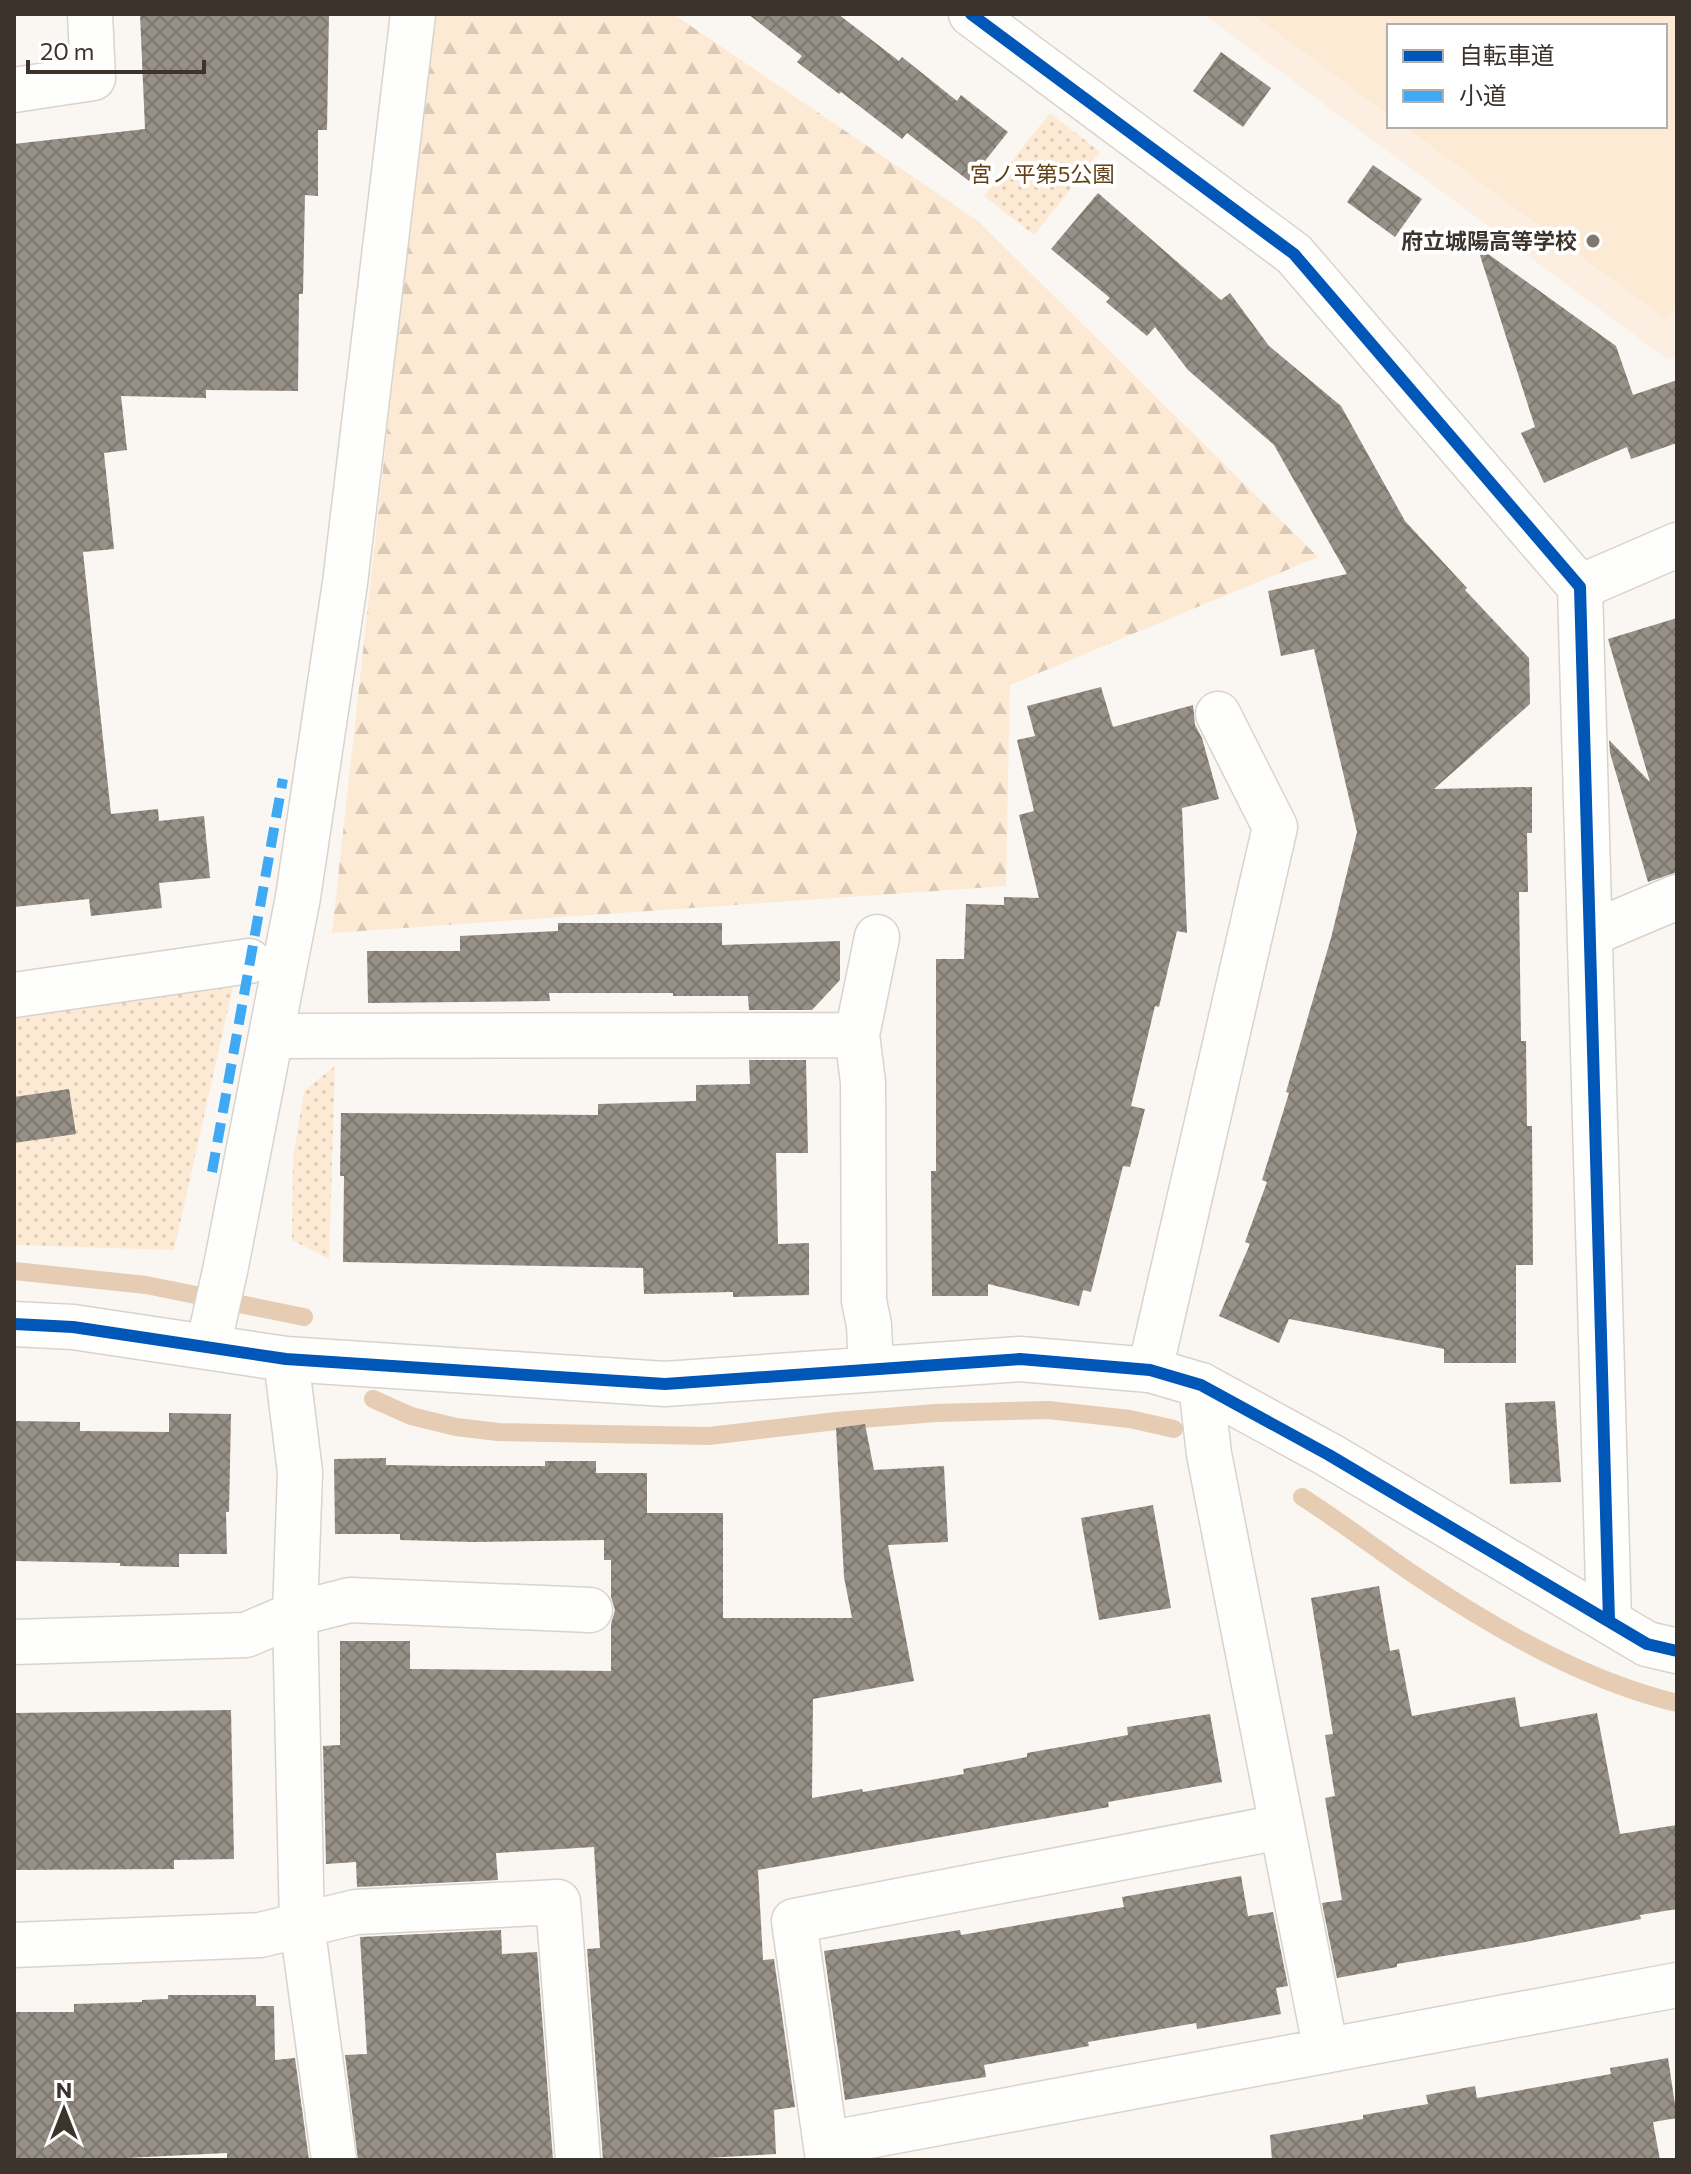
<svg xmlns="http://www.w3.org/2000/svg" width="1691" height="2174" font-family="Commissioner,'Noto Sans JP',sans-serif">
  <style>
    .built { fill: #fcefe1; fill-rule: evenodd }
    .grass { fill: #fdead5 }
    .forest { fill: url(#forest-firs) }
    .park { fill: url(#park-dots) }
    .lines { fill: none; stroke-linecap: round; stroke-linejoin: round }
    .stream { stroke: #e5ccb2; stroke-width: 18 }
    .building { fill: url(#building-cross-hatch) }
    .street-casing { stroke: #d9d3cd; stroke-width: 47 }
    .secondary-casing { stroke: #d9d3cd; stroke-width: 47 }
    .street { stroke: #fefefd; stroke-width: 44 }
    .secondary { stroke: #fefefd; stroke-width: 44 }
    .quiet { stroke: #3fa9f5; stroke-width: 10; stroke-dasharray: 20 10; stroke-linecap: butt }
    .cycleway-casing { stroke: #fff; stroke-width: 17 }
    .cycleway { stroke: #0057b8; stroke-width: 12 }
    .poi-dot { fill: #7e7871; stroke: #fff; stroke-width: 3 }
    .labels { text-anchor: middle; stroke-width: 8; stroke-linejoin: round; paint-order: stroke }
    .park-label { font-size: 22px; fill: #624117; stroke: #fff }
    .poi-label { font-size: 22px; font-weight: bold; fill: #3c342c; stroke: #fff; text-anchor: end }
  </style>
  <defs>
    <pattern id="forest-firs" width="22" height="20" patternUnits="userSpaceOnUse" patternTransform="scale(2)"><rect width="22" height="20" fill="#fdead5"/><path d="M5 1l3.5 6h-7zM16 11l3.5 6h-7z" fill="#dac9b7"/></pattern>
    <pattern id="park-dots" width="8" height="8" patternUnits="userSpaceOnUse" patternTransform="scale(2)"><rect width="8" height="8" fill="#fdead5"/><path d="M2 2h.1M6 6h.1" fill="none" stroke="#dac9b7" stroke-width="1.8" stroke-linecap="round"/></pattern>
    <pattern id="building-cross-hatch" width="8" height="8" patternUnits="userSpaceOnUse" patternTransform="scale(2)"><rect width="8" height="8" fill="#979087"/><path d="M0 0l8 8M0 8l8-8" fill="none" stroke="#7c766f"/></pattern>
  </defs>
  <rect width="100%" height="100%" fill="#faf6f2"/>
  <path class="built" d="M 1203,14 L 1677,14 L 1677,357 L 1668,360 ZM 1389,26 L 1665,26 L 1665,126 L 1389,126 Z"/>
  <path class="grass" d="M 1252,14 L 1677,14 L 1677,310 L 1663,317 L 1404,126 L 1665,126 L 1665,26 L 1389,26 L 1389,115 Z"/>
  <path class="forest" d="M 433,14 L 673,14 L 978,221 L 1318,557 L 1010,685 L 1006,886 L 332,933 Z"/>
  <path class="park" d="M 1050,113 L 1100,152 L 1034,235 L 984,196 Z
    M 234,982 L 174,1250 L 14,1245 L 14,1014 Z
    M 335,1066 L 329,1259 L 292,1240 L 293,1159 L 304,1091 Z"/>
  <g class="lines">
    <path class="stream" d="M 14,1271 L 146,1285 L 304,1317
      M 373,1399 L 411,1416 L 456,1427 L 498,1432 L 709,1436 L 836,1421 L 936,1413 L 1048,1410 L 1130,1419 L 1174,1429
      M 1302,1497 C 1340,1521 1376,1549 1413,1574 C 1494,1628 1582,1680 1677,1703"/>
  </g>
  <path class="building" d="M 140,14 L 329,14 L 327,130 L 318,130 L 318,196 L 305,195 L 303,294 L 299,294 L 298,391 L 206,390 L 206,398 L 121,396 L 127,450 L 104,453 L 114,549 L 83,552 L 111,814 L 158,809 L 159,821 L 204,816 L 210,878 L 159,883 L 162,908 L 91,916 L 89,899 L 14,907 L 14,144 L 145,129 Z
    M 748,14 L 838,14 L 899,61 L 902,57 L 957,101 L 961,95 L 1008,132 L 969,181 L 907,133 L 902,139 L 841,92 L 839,94 L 797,62 L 802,56 Z
    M 1221,52 L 1271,88 L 1243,127 L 1193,91 Z
    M 1373,165 L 1422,199 L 1395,237 L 1347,202 Z
    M 1098,193 L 1221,300 L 1230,293 L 1269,346 L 1341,406 L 1405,521 L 1467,588 L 1465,590 L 1529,658 L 1530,704 L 1434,789 L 1532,787 L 1532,833 L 1527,833 L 1528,892 L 1519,892 L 1521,1041 L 1526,1041 L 1527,1126 L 1532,1126 L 1533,1265 L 1516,1265 L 1516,1363 L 1444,1363 L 1444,1349 L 1289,1319 L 1279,1343 L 1219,1316 L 1250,1244 L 1245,1242 L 1267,1182 L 1262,1180 L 1289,1093 L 1286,1092 L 1331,938 L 1357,832 L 1314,649 L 1281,656 L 1268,591 L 1347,574 L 1274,445 L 1188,370 L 1155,327 L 1147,336 L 1106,302 L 1110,298 L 1051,249 Z
    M 1477,246 L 1616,346 L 1633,395 L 1677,380 L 1677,443 L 1631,459 L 1627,447 L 1544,483 L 1521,433 L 1535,427 Z
    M 1677,618 L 1677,872 L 1648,882 L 1610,753 L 1609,740 L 1650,782 L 1608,639 Z
    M 1101,687 L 1113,727 L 1193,705 L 1195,725 L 1202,738 L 1219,799 L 1182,808 L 1187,933 L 1177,931 L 1159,1007 L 1155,1006 L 1131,1106 L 1145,1109 L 1130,1167 L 1123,1166 L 1091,1292 L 1083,1290 L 1079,1306 L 988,1284 L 988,1296 L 932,1296 L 931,1171 L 936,1171 L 936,959 L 964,959 L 966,904 L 1004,905 L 1004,897 L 1039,898 L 1019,815 L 1034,811 L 1017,740 L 1035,736 L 1027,706 Z
    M 558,923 L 722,923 L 722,945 L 840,941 L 840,980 L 812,1010 L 749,1010 L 748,996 L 673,996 L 673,993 L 549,993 L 550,1001 L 368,1003 L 367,951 L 460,951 L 460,936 L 558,931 Z
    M 749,1060 L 806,1060 L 808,1153 L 776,1153 L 778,1244 L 809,1243 L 809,1295 L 733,1297 L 733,1292 L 644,1294 L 643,1268 L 343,1262 L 344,1176 L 340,1176 L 341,1113 L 598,1115 L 598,1104 L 696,1101 L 696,1085 L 750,1084 Z
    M 69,1089 L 76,1134 L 14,1143 L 14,1097 Z
    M 1555,1401 L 1561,1482 L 1510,1484 L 1505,1403 Z
    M 169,1413 L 231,1414 L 229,1512 L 226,1512 L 227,1554 L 179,1554 L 179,1567 L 120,1566 L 120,1563 L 14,1561 L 14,1421 L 80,1422 L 80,1431 L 169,1432 Z
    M 865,1424 L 874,1470 L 944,1466 L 948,1542 L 888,1545 L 914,1681 L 813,1699 L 812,1798 L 862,1789 L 863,1792 L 964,1774 L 963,1769 L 1027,1757 L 1027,1753 L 1128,1735 L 1127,1727 L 1210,1714 L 1222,1782 L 1108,1802 L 1109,1807 L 758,1870 L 763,1960 L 774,1959 L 795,2107 L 774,2110 L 776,2154 L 671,2160 L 603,2160 L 587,1949 L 600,1948 L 594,1847 L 496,1853 L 498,1880 L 357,1887 L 356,1862 L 326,1864 L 323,1746 L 340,1745 L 340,1641 L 410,1641 L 410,1669 L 611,1671 L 611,1624 L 615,1610 L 611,1597 L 611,1560 L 604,1560 L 604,1540 L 473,1542 L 400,1540 L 400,1534 L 335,1534 L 334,1459 L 386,1458 L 386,1465 L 452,1466 L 545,1466 L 545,1461 L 596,1461 L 596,1473 L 647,1473 L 647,1513 L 723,1513 L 723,1618 L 852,1618 L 844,1577 L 836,1428 Z
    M 1153,1505 L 1171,1608 L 1099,1620 L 1081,1518 Z
    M 1379,1586 L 1390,1651 L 1399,1649 L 1412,1716 L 1515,1697 L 1520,1727 L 1597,1713 L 1620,1834 L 1677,1825 L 1677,1909 L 1640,1915 L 1641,1919 L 1520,1943 L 1397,1964 L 1397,1967 L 1337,1978 L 1322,1903 L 1342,1900 L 1325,1798 L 1335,1796 L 1325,1735 L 1333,1734 L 1311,1598 Z
    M 231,1710 L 234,1859 L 174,1860 L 174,1869 L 14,1870 L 14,1713 Z
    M 1241,1876 L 1248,1916 L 1273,1912 L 1288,1986 L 1276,1988 L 1281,2014 L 1197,2029 L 1196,2023 L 1088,2042 L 1089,2046 L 984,2065 L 986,2077 L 845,2100 L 824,1951 L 960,1930 L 961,1935 L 1124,1907 L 1122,1897 Z
    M 501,1930 L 502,1954 L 537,1952 L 553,2159 L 358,2160 L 345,2055 L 367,2054 L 360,1937 Z
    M 168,1995 L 256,1995 L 256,2006 L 274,2006 L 275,2060 L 295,2058 L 309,2160 L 227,2160 L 227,2153 L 85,2160 L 14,2160 L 14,2012 L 74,2012 L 74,2004 L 142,2002 L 142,2000 L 168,1999 Z
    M 1668,2058 L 1677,2118 L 1653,2122 L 1660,2160 L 1272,2160 L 1270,2135 L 1363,2119 L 1363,2115 L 1428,2104 L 1426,2095 L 1475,2086 L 1477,2098 L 1611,2074 L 1610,2068 Z"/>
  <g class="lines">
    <g class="street-casing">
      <path id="street" d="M 971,14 L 1294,254 L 1580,587 L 1609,1621
        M 14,90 L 93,78 L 90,14
        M 1580,587 L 1677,545
        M 1590,934 L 1677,897
        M 14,995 L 249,961
        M 857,1035 L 877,937
        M 272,1036 L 857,1035 L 863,1082 L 864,1301 L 869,1325 L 871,1369
        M 14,1324 L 73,1327 L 286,1359 L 665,1384 L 1020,1359 L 1150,1370 L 1275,827 L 1218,714
        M 208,1347 L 225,1271 L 298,897 L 345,583 L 413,14
        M 286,1359 L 300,1472 L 295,1614 L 302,1925 L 334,2160
        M 1201,1385 L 1209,1454 L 1326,2051
        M 14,1642 L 246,1635 L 295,1614 L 350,1600 L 590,1610
        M 14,1945 L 260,1935 L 356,1912 L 558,1902 L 578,2160
        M 826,2144 L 1677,1985
        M 828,2160 L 794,1921 L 1280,1827"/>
    </g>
    <g class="secondary-casing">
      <path id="secondary" d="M 1150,1370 L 1201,1385 L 1329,1455 L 1647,1644 L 1677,1651"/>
    </g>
    <use href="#street" class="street"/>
    <use href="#secondary" class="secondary"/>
    <path class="quiet" d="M 212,1172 L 283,779"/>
    <g class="cycleway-casing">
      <path id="cycleway" d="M 971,14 L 1294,254 L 1580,587 L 1609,1621
        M 14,1324 L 73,1327 L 286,1359 L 665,1384 L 1020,1359 L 1150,1370 L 1201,1385 L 1329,1455 L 1647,1644 L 1677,1651"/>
    </g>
    <use href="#cycleway" class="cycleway"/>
  </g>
  <circle class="poi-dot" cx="1593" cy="241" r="8"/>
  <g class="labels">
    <g class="park-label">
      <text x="1042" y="182">宮ノ平第5公園</text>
    </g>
    <g class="poi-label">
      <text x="1577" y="249">府立城陽高等学校</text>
    </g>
  </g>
  <rect width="1691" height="2174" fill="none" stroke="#3c342c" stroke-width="32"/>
  <rect x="1387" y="24" width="280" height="104" fill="#ffffff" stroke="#b1aeab" stroke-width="2"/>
  <rect x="1403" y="50" width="40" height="12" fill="#0057b8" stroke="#b1aeab" stroke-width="2"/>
  <text x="1459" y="64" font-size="24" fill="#3c342c">自転車道</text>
  <rect x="1403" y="90" width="40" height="12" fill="#3fa9f5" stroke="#b1aeab" stroke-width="2"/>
  <text x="1459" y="104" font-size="24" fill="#3c342c">小道</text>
  <g transform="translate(64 2110)" stroke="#ffffff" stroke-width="6" paint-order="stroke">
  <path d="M0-6L14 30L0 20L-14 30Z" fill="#3c342c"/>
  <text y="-12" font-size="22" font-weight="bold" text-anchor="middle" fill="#3c342c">N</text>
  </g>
  <path d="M28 60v12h176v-12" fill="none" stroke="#3c342c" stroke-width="4"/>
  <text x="40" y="60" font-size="24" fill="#3c342c" stroke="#ffffff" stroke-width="6" paint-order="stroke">20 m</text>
</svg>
